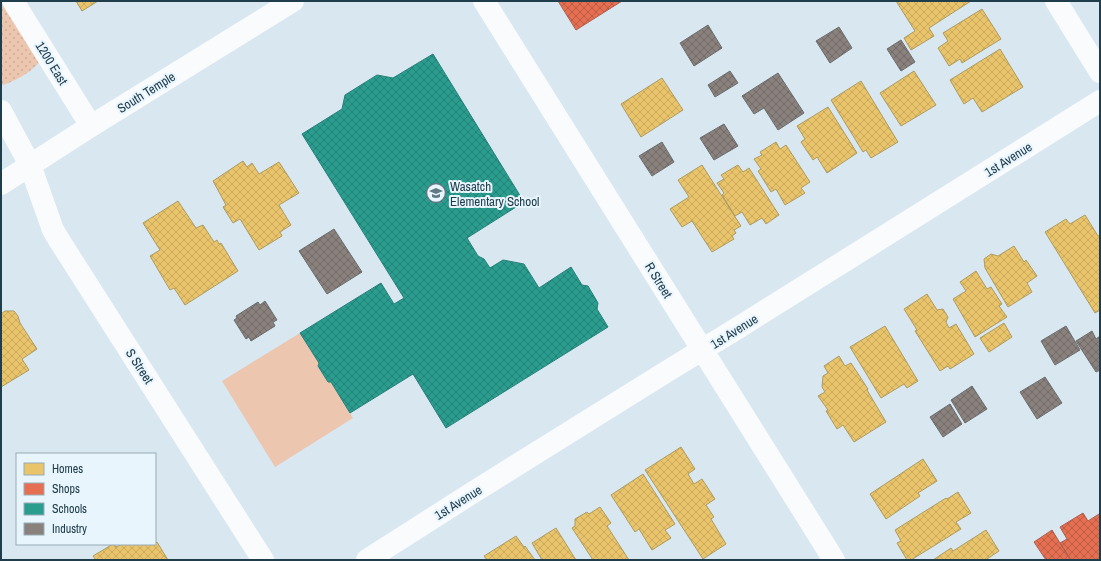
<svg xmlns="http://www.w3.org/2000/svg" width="1101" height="561" font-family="'Archivo Narrow',sans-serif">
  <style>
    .grass { fill: url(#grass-dots) }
    .park { fill: #ecc6af }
    .homes { fill: url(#homes-cross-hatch); stroke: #ad9c61 }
    .shops { fill: url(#shops-cross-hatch); stroke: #ab6050 }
    .schools { fill: url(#schools-cross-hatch); stroke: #27807b }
    .industry { fill: url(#industry-cross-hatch); stroke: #6a6d6e }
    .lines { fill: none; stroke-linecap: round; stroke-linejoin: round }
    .street { stroke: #f9fbfd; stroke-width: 22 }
    .secondary { stroke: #f9fbfd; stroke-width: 22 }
    .labels { text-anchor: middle; stroke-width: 4; stroke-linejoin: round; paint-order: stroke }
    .street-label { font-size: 13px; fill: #203d4c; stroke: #e8f5fd }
    .poi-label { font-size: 13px; fill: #203d4c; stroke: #e8f5fd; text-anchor: start }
  </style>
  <defs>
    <pattern id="grass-dots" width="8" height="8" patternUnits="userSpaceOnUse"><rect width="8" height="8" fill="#ecc6af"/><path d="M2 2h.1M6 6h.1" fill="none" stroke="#caab98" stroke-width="1.8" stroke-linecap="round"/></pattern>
    <pattern id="homes-cross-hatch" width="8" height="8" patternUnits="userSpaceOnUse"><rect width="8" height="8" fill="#e9c46a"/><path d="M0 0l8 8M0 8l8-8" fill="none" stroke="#c8a95e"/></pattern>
    <pattern id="shops-cross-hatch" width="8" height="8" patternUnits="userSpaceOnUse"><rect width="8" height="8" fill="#e76f51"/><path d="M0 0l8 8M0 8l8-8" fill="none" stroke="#bb5c45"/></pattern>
    <pattern id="schools-cross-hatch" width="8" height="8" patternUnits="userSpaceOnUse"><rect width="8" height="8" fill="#2a9d8f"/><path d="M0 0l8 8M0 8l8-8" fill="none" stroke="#248177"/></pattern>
    <pattern id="industry-cross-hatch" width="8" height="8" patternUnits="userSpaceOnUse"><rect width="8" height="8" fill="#8a817c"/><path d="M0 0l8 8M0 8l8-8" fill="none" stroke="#706b68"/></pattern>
  </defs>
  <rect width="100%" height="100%" fill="#d9e7f0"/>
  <path class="grass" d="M 1,1 L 4,1 L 39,62 C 33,71 12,83 2,85 Z"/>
  <path class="park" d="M 300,333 L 319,363 L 318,366 L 328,382 L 331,382 L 353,418 L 275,467 L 222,381 Z"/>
  <path class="homes" d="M 76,1 L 98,1 L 82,11 Z
    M 896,1 L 971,1 L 929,28 L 934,36 L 911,50 L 904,38 L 915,31 Z
    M 982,9 L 1001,39 L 962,63 L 960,59 L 949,66 L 938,48 L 948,41 L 943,33 Z
    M 1000,49 L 1023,87 L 982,112 L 973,98 L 964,104 L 950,80 Z
    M 914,71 L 936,105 L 901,126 L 880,93 Z
    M 662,78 L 683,110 L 641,137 L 621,104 Z
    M 861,81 L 898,142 L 871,158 L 866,150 L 863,152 L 831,100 Z
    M 828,107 L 857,153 L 827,173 L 817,157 L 813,160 L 801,142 L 805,139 L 797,126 Z
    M 776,142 L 780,149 L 786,145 L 810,182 L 801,188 L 805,193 L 785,205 L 776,189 L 771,192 L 758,171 L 761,169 L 754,159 L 762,155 L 760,152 Z
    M 243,161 L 247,167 L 252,163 L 259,174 L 279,162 L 299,193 L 279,205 L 291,225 L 280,232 L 282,236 L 259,250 L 240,219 L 233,223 L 223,207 L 226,205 L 213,181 Z
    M 702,165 L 741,226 L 734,230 L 736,233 L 732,236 L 734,239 L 712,252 L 692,221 L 682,227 L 670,209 L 689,197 L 678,180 Z
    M 738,165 L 743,172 L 749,168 L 779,215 L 766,224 L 762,218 L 750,225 L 742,212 L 735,216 L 722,195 L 724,193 L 717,183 L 724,179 L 721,175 Z
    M 178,201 L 196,228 L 203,225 L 214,242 L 217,240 L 219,244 L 221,243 L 238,271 L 185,305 L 174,288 L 170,290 L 150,256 L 160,250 L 143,223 Z
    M 1085,215 L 1098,236 L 1100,235 L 1100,310 L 1095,313 L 1045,232 L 1066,219 L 1070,224 Z
    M 1014,246 L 1024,262 L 1026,260 L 1037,276 L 1027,283 L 1032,292 L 1008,307 L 985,268 L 984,259 L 991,254 L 998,256 Z
    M 976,271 L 987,289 L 991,287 L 1002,304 L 999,306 L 1007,317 L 975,337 L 953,299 L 966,291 L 960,282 Z
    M 927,294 L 937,310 L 943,309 L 948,317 L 946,322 L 949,328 L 956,324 L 974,354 L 950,369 L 948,366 L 940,371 L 915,331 L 917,330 L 904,309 Z
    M 5,311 L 14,311 L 18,316 L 20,323 L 37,349 L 22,359 L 29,370 L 1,387 L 1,314 Z
    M 1004,323 L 1012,337 L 989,352 L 980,338 Z
    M 885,326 L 918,381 L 907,388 L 904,384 L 881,398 L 850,347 Z
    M 839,356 L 845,366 L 851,363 L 868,389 L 867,390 L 886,422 L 854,442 L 843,425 L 837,429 L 826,411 L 828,410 L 818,396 L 825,392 L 822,387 L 823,376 L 828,373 L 824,366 Z
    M 681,447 L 695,469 L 688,474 L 694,484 L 702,479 L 715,499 L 706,505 L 714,517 L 711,519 L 726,544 L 703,559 L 645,470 Z
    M 923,459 L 937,481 L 918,493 L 920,496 L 886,519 L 870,494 Z
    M 643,474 L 675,524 L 665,530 L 671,538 L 652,550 L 639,529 L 635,532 L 611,495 Z
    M 958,492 L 971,513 L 956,522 L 961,529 L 911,560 L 907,560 L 897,543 L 901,541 L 895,530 L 946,498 L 947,499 Z
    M 600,507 L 611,523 L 607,526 L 629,560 L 593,560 L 572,528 L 575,526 L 575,519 L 587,512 L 589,514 Z
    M 556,528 L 576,560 L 542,560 L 532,543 Z
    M 986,530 L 999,551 L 987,559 L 988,560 L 933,560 L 951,548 L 953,551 Z
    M 516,536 L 524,547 L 525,546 L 535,560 L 487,560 L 484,556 Z
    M 157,542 L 168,560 L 96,560 L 93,556 L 113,544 L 114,544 L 116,547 L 122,544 L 155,544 Z"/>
  <path class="shops" d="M 558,1 L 622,1 L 576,30 Z
    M 1083,513 L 1088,521 L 1099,514 L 1100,515 L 1100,560 L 1071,560 L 1060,543 L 1067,539 L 1060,527 Z
    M 1052,530 L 1060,543 L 1071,560 L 1046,560 L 1034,542 Z"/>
  <path class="schools" d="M 433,54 L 524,202 L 467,238 L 478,256 L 484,259 L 490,268 L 503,260 L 524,264 L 539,288 L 571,267 L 582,285 L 588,286 L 598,303 L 597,309 L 608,327 L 446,428 L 413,374 L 350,413 L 331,382 L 328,382 L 318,366 L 319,363 L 300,333 L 381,283 L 394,304 L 404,298 L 302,134 L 342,109 L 345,95 L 377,75 L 393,78 Z"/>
  <path class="industry" d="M 708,25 L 722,48 L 694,66 L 680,43 Z
    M 839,27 L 852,48 L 830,63 L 816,41 Z
    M 901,40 L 915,62 L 901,71 L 887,49 Z
    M 730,71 L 738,83 L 715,97 L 708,85 Z
    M 778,73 L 804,113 L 778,130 L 764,108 L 754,114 L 742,96 Z
    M 724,124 L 738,146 L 714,160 L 700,138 Z
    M 662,142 L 674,162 L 652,176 L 639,156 Z
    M 334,229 L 362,272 L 327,294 L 299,251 Z
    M 265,301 L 277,320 L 273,322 L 275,326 L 251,341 L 249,337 L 246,339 L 234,320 L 237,318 L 236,316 L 258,302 L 260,305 Z
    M 1066,326 L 1080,350 L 1055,365 L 1041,341 Z
    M 1092,331 L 1096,339 L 1100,336 L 1100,370 L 1096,372 L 1076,341 Z
    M 1045,377 L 1062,403 L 1037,419 L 1020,392 Z
    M 972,386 L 987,409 L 965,423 L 951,400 Z
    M 950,404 L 962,424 L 943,437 L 930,417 Z"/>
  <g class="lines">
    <path class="street" d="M 13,1 L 91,126
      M 484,1 L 834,560
      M 1056,1 L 1100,72
      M 1,111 L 30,165 L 53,230 L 59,240 L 263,560
      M 367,560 L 472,493 L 666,372 L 741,326 L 1100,101"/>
    <path class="secondary" d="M 1,184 L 91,126 L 293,1"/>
  </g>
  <defs>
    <g id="school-ring" transform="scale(1)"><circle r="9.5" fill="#e8f5fd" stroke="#617885" stroke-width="1.5"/><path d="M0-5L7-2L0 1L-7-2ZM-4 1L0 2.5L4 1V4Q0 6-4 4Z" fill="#617885"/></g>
  </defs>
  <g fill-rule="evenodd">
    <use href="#school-ring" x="436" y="193"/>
  </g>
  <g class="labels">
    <g class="street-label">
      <text transform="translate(52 63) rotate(58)" y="5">1200 East</text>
      <text transform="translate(146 92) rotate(-32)" y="5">South Temple</text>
      <text transform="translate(1008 159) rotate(-32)" y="5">1st Avenue</text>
      <text transform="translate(659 280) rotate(58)" y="5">R Street</text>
      <text transform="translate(734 331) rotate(-32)" y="5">1st Avenue</text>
      <text transform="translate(140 366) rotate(57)" y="5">S Street</text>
      <text transform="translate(458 502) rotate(-32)" y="5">1st Avenue</text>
    </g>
    <g class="poi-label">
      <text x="450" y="191">Wasatch<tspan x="450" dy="15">Elementary School</tspan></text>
    </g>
  </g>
  <rect width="1101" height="561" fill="none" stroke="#203d4c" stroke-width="4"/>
  <rect x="16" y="453" width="140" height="92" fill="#e8f5fd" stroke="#98abb6"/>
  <rect x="24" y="463" width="20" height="12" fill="#e9c46a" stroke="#98abb6"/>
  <text x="52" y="473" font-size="12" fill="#203d4c">Homes</text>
  <rect x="24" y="483" width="20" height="12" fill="#e76f51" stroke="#98abb6"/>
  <text x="52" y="493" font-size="12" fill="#203d4c">Shops</text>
  <rect x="24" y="503" width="20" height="12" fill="#2a9d8f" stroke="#98abb6"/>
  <text x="52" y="513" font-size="12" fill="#203d4c">Schools</text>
  <rect x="24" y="523" width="20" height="12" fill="#8a817c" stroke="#98abb6"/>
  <text x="52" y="533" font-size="12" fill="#203d4c">Industry</text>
</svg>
